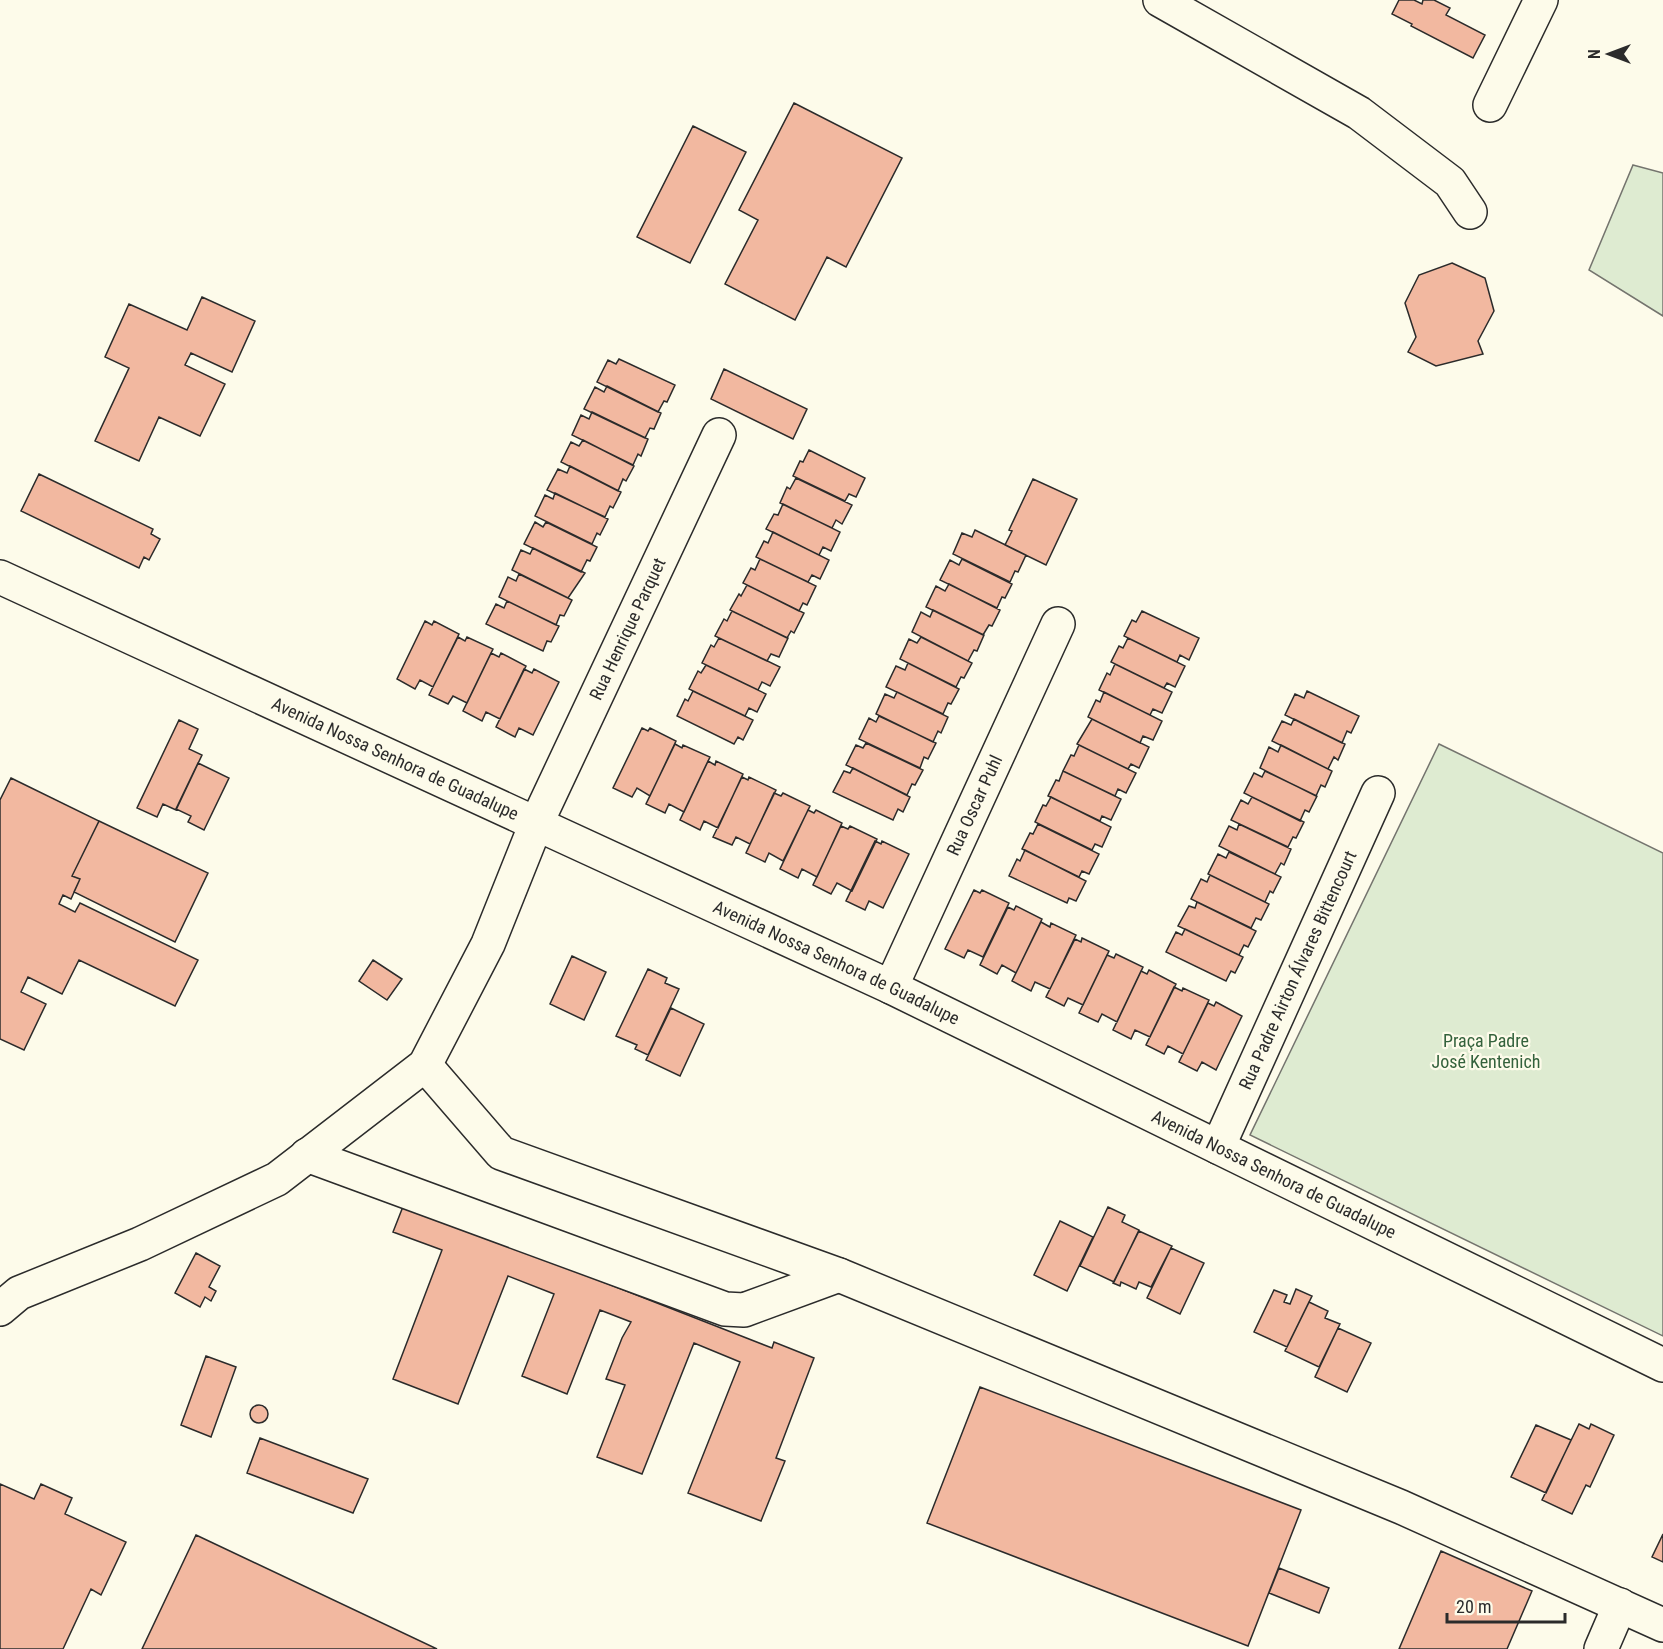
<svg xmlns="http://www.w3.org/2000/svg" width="1663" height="1649" font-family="'Roboto Condensed',sans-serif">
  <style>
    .green { fill: #deebd1; stroke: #74746e; stroke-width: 1.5 }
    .building { fill: #f2b8a0; stroke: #2b2b2b; stroke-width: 1.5 }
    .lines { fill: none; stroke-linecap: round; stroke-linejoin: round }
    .minor-casing { stroke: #2b2b2b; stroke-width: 36 }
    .minor { stroke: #fdfbea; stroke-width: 33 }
    .labels { text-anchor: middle; stroke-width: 4.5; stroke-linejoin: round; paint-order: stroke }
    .street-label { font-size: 18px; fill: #2b2b2b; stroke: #fdfbea }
    .park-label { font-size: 18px; fill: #34623c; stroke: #fdfbea }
  </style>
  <rect width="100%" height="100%" fill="#fdfbea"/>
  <path class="green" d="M 1633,165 L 1663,173 L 1663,316 L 1589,270 Z
    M 1439,744 L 1663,853 L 1663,1336 L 1250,1135 Z"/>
  <path class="building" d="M 1399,0 L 1414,0 L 1422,4 L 1423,0 L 1434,0 L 1450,8 L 1446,15 L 1485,35 L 1473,58 L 1411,26 L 1412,24 L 1392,14 Z
    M 794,103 L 902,158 L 846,267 L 827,257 L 795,320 L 725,284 L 758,220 L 739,210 Z
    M 693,126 L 746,152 L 690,263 L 637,237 Z
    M 1452,263 L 1485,278 L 1494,311 L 1478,341 L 1483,354 L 1436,366 L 1408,352 L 1416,337 L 1405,303 L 1419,275 Z
    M 202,297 L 255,321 L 232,372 L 191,353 L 185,365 L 225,384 L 200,436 L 159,417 L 139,461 L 95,441 L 129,368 L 105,357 L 129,304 L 187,330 Z
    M 619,359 L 675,385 L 667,402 L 664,401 L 658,412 L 597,382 L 608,360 L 616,364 Z
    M 724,369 L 807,409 L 793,439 L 711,399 Z
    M 607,386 L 661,413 L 654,429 L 650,428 L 645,438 L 584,409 L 595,387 L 604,392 Z
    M 592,412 L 648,439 L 641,456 L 638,454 L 633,465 L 572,435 L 581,415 L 589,419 Z
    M 583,440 L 634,466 L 626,481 L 623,479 L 618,491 L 561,462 L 571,442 L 579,446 Z
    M 809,450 L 865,478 L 856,497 L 849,494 L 845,501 L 793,476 L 800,461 L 803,462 Z
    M 570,466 L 621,492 L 613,508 L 610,506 L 605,517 L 547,490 L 558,469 L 567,473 Z
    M 39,474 L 153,529 L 151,534 L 160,539 L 149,560 L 144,557 L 139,568 L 21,511 Z
    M 796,478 L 852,505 L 842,524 L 836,520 L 832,528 L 780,503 L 787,487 L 790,489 Z
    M 1033,479 L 1077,499 L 1046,565 L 1005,545 L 1012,531 L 1009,530 Z
    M 555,493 L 608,519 L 600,535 L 597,533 L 592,544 L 535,516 L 545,495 L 553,499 Z
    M 783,504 L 840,532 L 831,551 L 823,547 L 819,555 L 766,529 L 774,514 L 778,515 Z
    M 535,522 L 543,527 L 546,522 L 597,547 L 590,561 L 587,560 L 581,572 L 524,544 Z
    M 975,530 L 1026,555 L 1018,572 L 1015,571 L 1010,582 L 953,554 L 962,533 L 972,537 Z
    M 773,532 L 829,560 L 820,579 L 812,575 L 808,582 L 756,557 L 764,541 L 768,543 Z
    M 533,548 L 585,573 L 568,598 L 512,570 L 521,550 L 530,554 Z
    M 760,559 L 816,586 L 807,605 L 803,603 L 799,611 L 743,583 L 751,568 L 755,570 Z
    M 962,559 L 1012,584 L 1005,598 L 1002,597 L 997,608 L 940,580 L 950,560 L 959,565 Z
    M 519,574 L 572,600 L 564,616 L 560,615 L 556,625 L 499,597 L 508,577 L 516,581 Z
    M 949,584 L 1000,610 L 992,626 L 989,625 L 983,635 L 926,607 L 936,586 L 945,591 Z
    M 747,585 L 804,613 L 794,633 L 791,631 L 787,638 L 730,610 L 739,594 L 741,596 Z
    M 507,601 L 559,626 L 551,642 L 547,641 L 543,651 L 486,624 L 496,604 L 504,608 Z
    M 933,610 L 984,635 L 977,651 L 974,650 L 968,661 L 912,632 L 921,612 L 930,617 Z
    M 732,611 L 788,638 L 779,657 L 771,654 L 767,661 L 715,636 L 724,619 L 727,621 Z
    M 1142,611 L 1199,638 L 1189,660 L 1180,655 L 1177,662 L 1124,636 L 1132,620 L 1136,622 Z
    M 425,621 L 432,625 L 434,621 L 459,634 L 433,687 L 420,680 L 415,689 L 397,679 Z
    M 458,637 L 465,641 L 467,637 L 493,649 L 467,703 L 453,696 L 448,704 L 429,695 Z
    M 921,637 L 972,663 L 964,678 L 961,677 L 956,687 L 900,659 L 909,639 L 917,643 Z
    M 719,638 L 780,667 L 770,686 L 762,682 L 758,690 L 702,663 L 711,645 L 714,647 Z
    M 1128,638 L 1185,666 L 1175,687 L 1167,683 L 1164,688 L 1111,662 L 1119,646 L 1123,648 Z
    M 491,653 L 499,657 L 501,653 L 526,666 L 500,719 L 486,712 L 482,721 L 463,711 Z
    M 908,663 L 959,689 L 951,704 L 948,703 L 943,714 L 886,687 L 896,666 L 905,670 Z
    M 1115,664 L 1172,692 L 1162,713 L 1153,709 L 1150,715 L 1099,690 L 1107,673 L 1110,675 Z
    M 706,665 L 766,694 L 757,712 L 749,708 L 745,716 L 689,689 L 698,671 L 701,673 Z
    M 524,669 L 532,673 L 534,669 L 559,682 L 533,735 L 519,728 L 515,737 L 496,727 Z
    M 693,691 L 753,720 L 743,740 L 738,737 L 734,744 L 677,716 L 685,699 L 688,701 Z
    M 1307,691 L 1359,716 L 1351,733 L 1347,731 L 1342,743 L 1285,715 L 1295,694 L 1304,698 Z
    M 897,692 L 948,717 L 941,733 L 938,731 L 933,742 L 876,714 L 885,694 L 894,698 Z
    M 1104,692 L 1162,721 L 1153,740 L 1143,736 L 1140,743 L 1088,717 L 1096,700 L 1100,702 Z
    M 879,716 L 936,743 L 928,759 L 924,757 L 920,768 L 859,739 L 869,718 L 876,722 Z
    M 1092,719 L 1149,747 L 1139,768 L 1131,764 L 1128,769 L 1077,744 Z
    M 1294,719 L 1345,744 L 1338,760 L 1334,757 L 1328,769 L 1272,741 L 1282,721 L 1291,725 Z
    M 179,720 L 198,729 L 189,749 L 202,755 L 176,810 L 163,804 L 157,817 L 137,808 Z
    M 642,728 L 648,731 L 650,728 L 676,741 L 650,796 L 637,788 L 632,797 L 613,788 Z
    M 866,743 L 923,770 L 915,785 L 912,784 L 907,795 L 846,765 L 856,745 L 863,748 Z
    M 675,744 L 682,748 L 683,745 L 710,757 L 684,812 L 669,804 L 665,813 L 646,804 Z
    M 1079,745 L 1136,773 L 1126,793 L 1118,789 L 1115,796 L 1063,771 L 1071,755 L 1074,756 Z
    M 1281,745 L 1332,771 L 1325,787 L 1321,785 L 1316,796 L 1260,768 L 1269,747 L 1278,752 Z
    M 708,761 L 715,765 L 716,761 L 743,774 L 718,828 L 704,821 L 700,830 L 680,820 Z
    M 198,763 L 229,778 L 204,830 L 188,822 L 191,816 L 176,809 Z
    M 853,768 L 910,797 L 903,812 L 898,809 L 893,820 L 833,792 L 844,771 L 850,773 Z
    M 1063,771 L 1121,799 L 1111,820 L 1102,816 L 1100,821 L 1048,796 L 1056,780 L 1059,781 Z
    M 1265,771 L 1317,796 L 1309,812 L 1305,810 L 1300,821 L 1244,793 L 1254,773 L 1262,777 Z
    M 742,777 L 748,780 L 749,777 L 776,790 L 750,844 L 736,837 L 732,845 L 713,837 Z
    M 11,778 L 99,821 L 72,876 L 80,879 L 71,899 L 63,895 L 59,904 L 75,912 L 80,903 L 198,960 L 175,1006 L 79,960 L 62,994 L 28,977 L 21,992 L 46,1004 L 24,1050 L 0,1039 L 0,800 Z
    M 774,793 L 781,796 L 783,793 L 810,806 L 783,861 L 769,853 L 765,862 L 746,853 Z
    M 1051,797 L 1111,827 L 1102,847 L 1095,844 L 1092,850 L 1035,822 L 1043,805 L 1046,806 Z
    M 1252,797 L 1304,822 L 1296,838 L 1293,837 L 1288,847 L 1231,820 L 1241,800 L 1248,804 Z
    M 808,810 L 814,813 L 816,810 L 842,823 L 817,877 L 802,869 L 798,878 L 780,869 Z
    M 99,821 L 208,873 L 175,942 L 74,892 L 80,879 L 72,876 Z
    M 1038,824 L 1099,854 L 1089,874 L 1082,871 L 1079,877 L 1022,849 L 1030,833 L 1033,834 Z
    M 1239,824 L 1291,849 L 1284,865 L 1281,863 L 1275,874 L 1219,846 L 1229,826 L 1237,830 Z
    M 841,826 L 848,829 L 850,826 L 877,839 L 852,891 L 837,883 L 831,894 L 813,885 Z
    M 875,841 L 881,844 L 882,841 L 909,854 L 883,908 L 869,901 L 865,910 L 846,901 Z
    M 1025,850 L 1086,881 L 1076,901 L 1069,898 L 1067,903 L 1009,876 L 1017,859 L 1020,861 Z
    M 1229,852 L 1281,877 L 1273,893 L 1270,891 L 1265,902 L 1208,874 L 1218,854 L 1226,858 Z
    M 1210,875 L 1269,904 L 1261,920 L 1256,918 L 1251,928 L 1191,899 L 1201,879 L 1207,882 Z
    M 974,890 L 980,893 L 982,890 L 1009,903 L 983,957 L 968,950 L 964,958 L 945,949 Z
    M 1197,902 L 1256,931 L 1248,947 L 1244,945 L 1239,955 L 1178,926 L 1189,906 L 1195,908 Z
    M 1016,906 L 1042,919 L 1016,973 L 1002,965 L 997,974 L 980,965 L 1008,907 L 1014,910 Z
    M 1041,922 L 1050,927 L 1051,923 L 1076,935 L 1050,989 L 1035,982 L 1031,991 L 1012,981 Z
    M 1185,929 L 1243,957 L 1235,973 L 1231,971 L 1226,981 L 1166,952 L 1176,932 L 1182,935 Z
    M 1082,938 L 1109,951 L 1083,1005 L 1068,998 L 1064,1006 L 1046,997 L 1075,939 L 1081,942 Z
    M 1116,954 L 1143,967 L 1117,1022 L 1102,1014 L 1098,1022 L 1079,1013 L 1107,955 L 1114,958 Z
    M 572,956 L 606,972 L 584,1020 L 550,1004 Z
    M 373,960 L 402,979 L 387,1000 L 359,981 Z
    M 648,969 L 667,978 L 665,983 L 679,989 L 648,1055 L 635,1049 L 637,1045 L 616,1036 Z
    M 1149,970 L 1176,984 L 1150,1037 L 1135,1030 L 1131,1039 L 1113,1030 L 1141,971 L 1147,974 Z
    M 1174,987 L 1182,991 L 1183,988 L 1209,1000 L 1183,1054 L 1168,1046 L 1164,1054 L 1146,1045 Z
    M 1216,1002 L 1242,1016 L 1216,1070 L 1202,1062 L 1197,1071 L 1179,1062 L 1208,1003 L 1214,1006 Z
    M 671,1008 L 704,1024 L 680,1076 L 646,1060 Z
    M 404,1204 L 772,1348 L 774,1342 L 814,1358 L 776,1458 L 785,1461 L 761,1521 L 688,1493 L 740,1362 L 694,1343 L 642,1474 L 597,1457 L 625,1385 L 606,1379 L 622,1338 L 631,1322 L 600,1310 L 567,1394 L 522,1376 L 554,1294 L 508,1276 L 458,1404 L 393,1379 L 442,1250 L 393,1232 Z
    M 1108,1207 L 1125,1215 L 1122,1222 L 1139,1230 L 1114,1282 L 1080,1266 Z
    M 1060,1221 L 1093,1237 L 1067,1291 L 1034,1275 Z
    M 1139,1231 L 1172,1246 L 1151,1287 L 1139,1282 L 1136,1289 L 1121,1282 L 1120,1286 L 1113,1283 Z
    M 1171,1248 L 1204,1263 L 1180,1314 L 1147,1298 Z
    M 196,1253 L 220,1266 L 209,1287 L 216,1291 L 211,1301 L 205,1297 L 200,1307 L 175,1293 Z
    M 1296,1289 L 1312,1296 L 1287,1347 L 1254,1332 L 1274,1290 L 1287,1295 L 1284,1302 L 1290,1304 Z
    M 1309,1302 L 1328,1311 L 1325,1318 L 1340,1324 L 1319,1367 L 1285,1351 Z
    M 1338,1328 L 1371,1343 L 1347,1392 L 1315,1377 Z
    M 206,1356 L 236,1367 L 211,1437 L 181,1425 Z
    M 980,1387 L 1301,1510 L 1248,1646 L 927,1523 Z
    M250 1414a9 9 0 1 1 18 0a9 9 0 1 1-18 0Z
    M 1579,1424 L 1589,1429 L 1591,1424 L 1614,1435 L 1590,1487 L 1586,1485 L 1572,1514 L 1542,1500 Z
    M 1536,1425 L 1571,1440 L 1546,1493 L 1511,1477 Z
    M 260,1438 L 368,1479 L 353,1513 L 247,1473 Z
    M 0,1484 L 34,1499 L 41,1484 L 72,1498 L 65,1514 L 126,1542 L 101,1595 L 91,1589 L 63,1649 L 0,1649 Z
    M 1663,1534 L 1663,1562 L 1652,1557 Z
    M 196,1535 L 437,1649 L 142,1649 Z
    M 1441,1551 L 1532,1591 L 1507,1649 L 1399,1649 Z
    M 1279,1568 L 1329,1588 L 1319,1613 L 1269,1593 Z"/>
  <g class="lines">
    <g class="minor-casing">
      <g id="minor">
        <path d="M 1160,0 L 1359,113 L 1450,182 L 1470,212"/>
        <path d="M 1490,105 L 1541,0"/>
        <path id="s1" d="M 0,577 L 891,987 L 1663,1365"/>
        <path id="s2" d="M 891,987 L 1058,624"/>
        <path d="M 425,1065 L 501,1153 L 839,1275 L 1401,1507 L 1663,1625"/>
        <path id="s3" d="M 1218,1147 L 1378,793"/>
        <path d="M 307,1155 L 725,1309 L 744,1310 L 839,1275"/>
        <path id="s4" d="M 0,1309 L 19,1293 L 140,1244 L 277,1179 L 425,1065 L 488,944 L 536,824 L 719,435"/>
        <path d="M 1601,1649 L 1620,1605"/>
      </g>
    </g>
    <use href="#minor" class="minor"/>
  </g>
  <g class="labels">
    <g class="street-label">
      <text dy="6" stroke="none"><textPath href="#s4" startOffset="975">Rua Henrique Parquet</textPath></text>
      <text dy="6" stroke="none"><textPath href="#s1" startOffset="435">Avenida Nossa Senhora de Guadalupe</textPath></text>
      <text dy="6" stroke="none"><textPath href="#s2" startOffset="200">Rua Oscar Puhl</textPath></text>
      <text dy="6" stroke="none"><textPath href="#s1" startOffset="921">Avenida Nossa Senhora de Guadalupe</textPath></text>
      <text dy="6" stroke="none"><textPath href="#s3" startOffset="194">Rua Padre Airton Álvares Bittencourt</textPath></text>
      <text dy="6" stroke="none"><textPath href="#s1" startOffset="1407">Avenida Nossa Senhora de Guadalupe</textPath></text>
    </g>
    <g class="park-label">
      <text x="1486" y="1047">Praça Padre<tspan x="1486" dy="21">José Kentenich</tspan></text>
    </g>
  </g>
  <g transform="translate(1609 54) rotate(270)" stroke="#fdfbea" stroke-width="4.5" paint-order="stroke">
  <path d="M0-4.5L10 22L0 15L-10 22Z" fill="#2b2b2b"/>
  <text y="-9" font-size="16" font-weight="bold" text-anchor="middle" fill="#2b2b2b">N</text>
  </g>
  <path d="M1447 1613v9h118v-9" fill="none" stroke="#2b2b2b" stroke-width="3"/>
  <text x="1456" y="1613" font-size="18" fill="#2b2b2b" stroke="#fdfbea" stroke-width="4.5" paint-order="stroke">20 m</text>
</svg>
